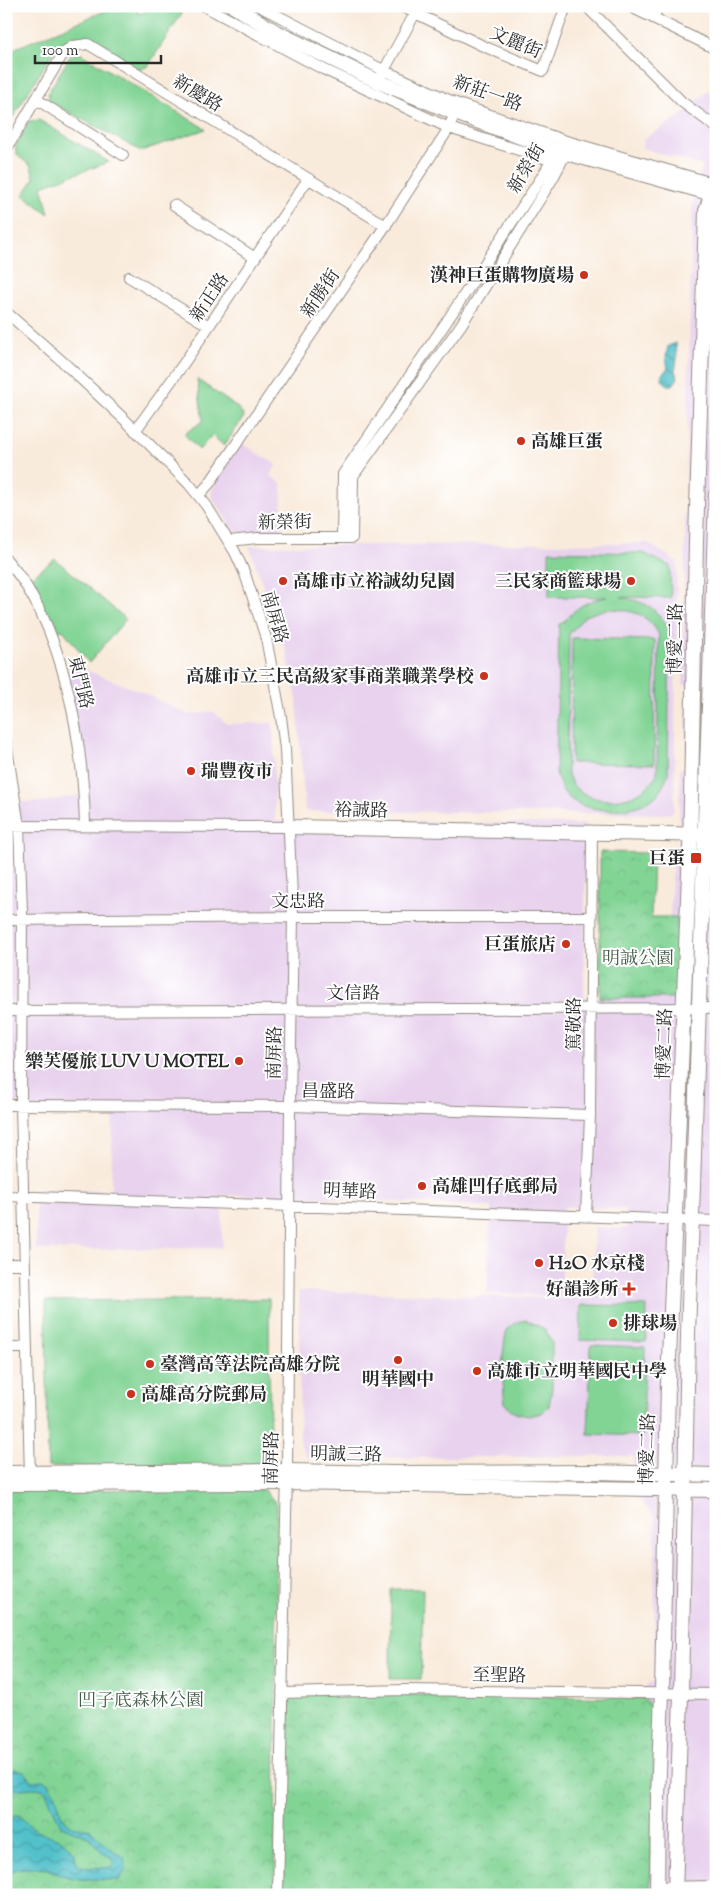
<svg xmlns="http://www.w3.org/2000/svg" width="722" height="1901" font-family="'Sorts Mill Goudy','Noto Serif TC',serif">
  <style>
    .built { fill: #e8d2ee }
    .grass { fill: #82d495; stroke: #568060; fill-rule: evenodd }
    .park { fill: url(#park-crowns); stroke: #568060 }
    .water { fill: url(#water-waves); stroke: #3f767a }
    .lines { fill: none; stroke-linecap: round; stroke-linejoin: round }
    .street-casing { stroke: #928b83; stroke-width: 12 }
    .secondary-casing { stroke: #928b83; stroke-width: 16 }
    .street { stroke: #fff; stroke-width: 10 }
    .secondary { stroke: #fff; stroke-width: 14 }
    .poi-dot { fill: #c8321e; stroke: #fff; stroke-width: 2 }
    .labels { text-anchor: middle; stroke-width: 4; stroke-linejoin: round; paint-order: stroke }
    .street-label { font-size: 18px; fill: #2b2b2b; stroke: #fff }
    .poi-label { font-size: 18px; font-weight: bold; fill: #2b2b2b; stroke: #fff; text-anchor: start }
    .park-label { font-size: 18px; fill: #455e4b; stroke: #fff }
  </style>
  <defs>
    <pattern id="park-crowns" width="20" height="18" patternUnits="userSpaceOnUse" patternTransform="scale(1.25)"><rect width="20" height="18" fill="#82d495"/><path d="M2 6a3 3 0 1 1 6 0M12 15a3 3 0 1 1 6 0" fill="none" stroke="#70b681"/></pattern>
    <pattern id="water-waves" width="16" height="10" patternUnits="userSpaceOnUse" patternTransform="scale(1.25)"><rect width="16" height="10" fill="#53c1ca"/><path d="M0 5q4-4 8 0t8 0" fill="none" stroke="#459da4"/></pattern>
  </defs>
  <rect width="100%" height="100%" fill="#fff"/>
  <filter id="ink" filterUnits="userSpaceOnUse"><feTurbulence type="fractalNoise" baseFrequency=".02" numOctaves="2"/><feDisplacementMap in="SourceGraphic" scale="10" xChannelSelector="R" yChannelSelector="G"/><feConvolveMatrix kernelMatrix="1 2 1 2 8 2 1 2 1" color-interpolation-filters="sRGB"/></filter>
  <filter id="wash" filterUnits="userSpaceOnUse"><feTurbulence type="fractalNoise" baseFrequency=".0096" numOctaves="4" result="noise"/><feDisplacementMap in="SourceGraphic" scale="20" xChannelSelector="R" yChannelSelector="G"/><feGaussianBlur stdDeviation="1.12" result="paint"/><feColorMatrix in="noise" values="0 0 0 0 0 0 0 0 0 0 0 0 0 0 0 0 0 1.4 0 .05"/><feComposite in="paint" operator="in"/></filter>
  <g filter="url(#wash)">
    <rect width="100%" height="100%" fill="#f9ebdb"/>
    <path class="built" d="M 716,84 L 716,1895 L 650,1895 L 655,1711 L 644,1698 L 645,1687 L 654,1680 L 655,1517 L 634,1493 L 633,1456 L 308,1458 L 300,1445 L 299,1291 L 592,1299 L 594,1227 L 627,1228 L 625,1209 L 564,1207 L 561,1296 L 487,1293 L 491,1207 L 294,1196 L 222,1195 L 222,1248 L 36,1250 L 36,1190 L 111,1191 L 113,1109 L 6,1108 L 6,802 L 43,802 L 84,794 L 65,672 L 86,670 L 140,691 L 189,715 L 213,711 L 227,724 L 273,723 L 275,821 L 586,824 L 584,998 L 677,998 L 676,917 L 670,917 L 673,855 L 671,849 L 679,850 L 680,768 L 686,768 L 687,685 L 683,685 L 685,536 L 692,215 L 694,193 L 703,166 L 642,148 L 644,139 L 680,116 Z
      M 241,443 L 277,465 L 270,475 L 282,484 L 281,533 L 241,533 L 234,530 L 211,496 L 212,490 Z
      M 648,543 L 677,562 L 674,811 L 669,814 L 305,811 L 297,699 L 287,653 L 249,546 Z"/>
    <path class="grass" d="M 117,6 L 136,6 L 139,14 C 157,6 165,3 182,13 L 148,66 L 139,70 L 91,40 L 75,38 L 58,44 L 13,117 L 6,113 L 6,52 Z
      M 78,52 L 206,129 L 141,151 L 50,102 L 48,93 L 70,56 Z
      M 39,120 L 109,162 L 42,186 L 49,214 L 23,195 L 34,179 L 31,166 L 18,156 L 15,148 L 29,121 Z
      M 197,379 L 239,409 L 244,417 L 224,446 L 212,435 L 199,450 L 184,434 L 203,421 Z
      M 549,551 L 643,553 L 670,566 L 671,598 L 621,597 C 648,603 657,607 670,633 L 668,774 C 664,784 660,794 651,800 C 630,814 578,815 563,791 C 560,786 558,779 556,773 L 559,624 L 563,623 C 576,607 587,600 607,597 L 549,597 ZM 606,609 C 628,609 649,613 659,635 L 657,773 C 646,801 598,809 576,788 C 571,784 569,777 567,771 L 569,634 L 585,616 Z
      M 55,559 L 126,619 L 89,663 L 63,630 L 54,632 L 27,580 Z
      M 572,638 L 655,640 L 654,764 L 571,763 Z
      M 269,1299 L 270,1464 L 48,1467 L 46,1301 Z
      M 581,1305 L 647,1306 L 646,1342 L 580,1340 Z
      M 526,1320 L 545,1329 L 552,1343 L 552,1388 L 549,1406 L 542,1413 L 528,1416 L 515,1413 L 505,1404 C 502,1379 501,1353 507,1329 L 515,1323 Z
      M 591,1345 L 645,1347 L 643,1436 L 588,1434 Z
      M 391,1589 L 423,1589 L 421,1679 L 390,1679 Z"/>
    <path class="park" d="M 600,852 L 653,853 L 651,917 L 677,917 L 677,998 L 600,998 Z
      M 263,1489 L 277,1504 L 275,1895 L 6,1895 L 6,1490 Z
      M 284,1693 L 644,1698 L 655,1711 L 650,1895 L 283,1895 Z"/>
    <path class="water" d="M 676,343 L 677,359 L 675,371 L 678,378 L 673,385 L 668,385 L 662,380 L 662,374 L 668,369 L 666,356 L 668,346 Z
      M 14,1769 L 24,1771 L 32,1781 L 44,1780 L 50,1783 L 50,1787 L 56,1795 L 61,1814 L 66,1821 L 72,1826 L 91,1830 L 108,1847 L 124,1857 L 126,1870 L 119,1880 L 80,1879 L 68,1877 L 47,1869 L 34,1868 L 16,1869 L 6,1875 L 6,1819 L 18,1815 L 36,1831 L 62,1840 L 74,1852 L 76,1861 L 80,1866 L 89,1868 L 95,1867 L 104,1868 L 112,1867 L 114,1865 L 113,1859 L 99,1849 L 90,1838 L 61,1826 L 45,1790 C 41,1789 36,1788 32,1788 C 20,1789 2,1795 7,1773 Z"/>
  </g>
  <g filter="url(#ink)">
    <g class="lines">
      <g class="street-casing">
        <path id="street" d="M 204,6 L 323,69 L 449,128 L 544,158 L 555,151
          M 259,6 L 383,70 L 458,104 L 563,140 L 716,184
          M 401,6 L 483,46 L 543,71 L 566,6
          M 586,6 L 682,102 L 716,127
          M 629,6 L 716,49
          M 653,18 L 659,6
          M 381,76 L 419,6
          M 36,99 L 123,155
          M 6,150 L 64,52 L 73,46 L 88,44 L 386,226
          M 174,205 L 255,258
          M 129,277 L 209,326
          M 6,312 L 63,362 L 125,420 L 189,484 L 206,505 L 235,552 L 245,574 L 266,638 L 281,717 L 285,749 L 293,917 L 290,1106 L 287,1471 L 278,1895
          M 135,431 L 182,366 L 308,179
          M 199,495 L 209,484 L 388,222 L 449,128 L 457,107
          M 342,538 L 343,474 L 447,321 L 545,172 L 560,144
          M 229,541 L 258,538 L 352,538 L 353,476 L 461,325 L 553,178 L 566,153 L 563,140
          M 6,559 C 64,624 83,741 85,825
          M 6,742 L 19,826 L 22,911 L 21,1105 L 30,1478
          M 6,826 L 289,827
          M 6,920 L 293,917 L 591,917
          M 6,1011 L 716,1008
          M 6,1105 L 290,1106 L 590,1115
          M 6,1196 L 716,1221
          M 586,1216 L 590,1115 L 592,832
          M 6,1264 L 25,1264
          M 6,1348 L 26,1348
          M 282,1693 L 406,1690 L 716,1694
          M 657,1887 L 716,1886"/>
      </g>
      <g class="secondary-casing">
        <path id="secondary" d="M 233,6 L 278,33 L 379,82 L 455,113 L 556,150 L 716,195
          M 289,827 L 716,835
          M 6,1473 L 287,1471 L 394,1473 L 591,1472 L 716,1475
          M 6,1484 L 287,1483 L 716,1490
          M 657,1895 L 658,1798 L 662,1693 L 668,1383 L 690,850 L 696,541 L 706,211 L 711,195
          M 675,1895 L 681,1694 L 688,1335 L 716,495"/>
      </g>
      <use href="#street" class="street"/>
      <use href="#secondary" class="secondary"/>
    </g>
  </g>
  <g class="poi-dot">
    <circle cx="584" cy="275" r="5"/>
    <circle cx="521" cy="441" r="5"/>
    <circle cx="283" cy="581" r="5"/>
    <circle cx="631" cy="581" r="5"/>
    <circle cx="484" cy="676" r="5"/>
    <circle cx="191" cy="771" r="5"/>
    <rect x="690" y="852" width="12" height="12" rx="2.5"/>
    <circle cx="566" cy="944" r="5"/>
    <circle cx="239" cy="1061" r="5"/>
    <circle cx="422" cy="1186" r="5"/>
    <circle cx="539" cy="1263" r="5"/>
    <path d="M626.5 1281.5h5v5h5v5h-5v5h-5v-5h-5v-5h5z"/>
    <circle cx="613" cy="1323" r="5"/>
    <circle cx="398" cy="1360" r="5"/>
    <circle cx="150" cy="1364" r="5"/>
    <circle cx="477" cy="1371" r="5"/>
    <circle cx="131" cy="1394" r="5"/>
  </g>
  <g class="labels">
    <g class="street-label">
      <text transform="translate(516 42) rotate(23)" y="6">文麗街</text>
      <text transform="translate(198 93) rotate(31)" y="6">新慶路</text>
      <text transform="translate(488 93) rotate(20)" y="6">新莊一路</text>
      <text transform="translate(526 168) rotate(-59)" y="6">新榮街</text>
      <text transform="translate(320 293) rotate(-56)" y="6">新勝街</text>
      <text transform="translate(209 297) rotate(-56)" y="6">新正路</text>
      <text transform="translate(285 522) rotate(-1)" y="6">新榮街</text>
      <text transform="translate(275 617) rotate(74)" y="6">南屏路</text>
      <text transform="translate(675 639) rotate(-89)" y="6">博愛二路</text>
      <text transform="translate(81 682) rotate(76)" y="6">東門路</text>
      <text transform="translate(361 810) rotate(1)" y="6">裕誠路</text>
      <text x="298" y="907">文忠路</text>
      <text x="353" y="999">文信路</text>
      <text transform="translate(574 1024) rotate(-90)" y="6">篤敬路</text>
      <text transform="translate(664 1044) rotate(-88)" y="6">博愛二路</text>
      <text transform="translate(274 1053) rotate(-89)" y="6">南屏路</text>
      <text transform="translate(328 1091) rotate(1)" y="6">昌盛路</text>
      <text transform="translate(350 1191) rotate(2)" y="6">明華路</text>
      <text transform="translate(647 1449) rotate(-88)" y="6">博愛二路</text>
      <text transform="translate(346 1454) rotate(1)" y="6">明誠三路</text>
      <text transform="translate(271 1458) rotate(-89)" y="6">南屏路</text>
      <text transform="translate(499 1675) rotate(1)" y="6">至聖路</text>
    </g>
    <g class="poi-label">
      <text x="574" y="281" text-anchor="end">漢神巨蛋購物廣場</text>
      <text x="531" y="447">高雄巨蛋</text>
      <text x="293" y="587">高雄市立裕誠幼兒園</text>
      <text x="621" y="587" text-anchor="end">三民家商籃球場</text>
      <text x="474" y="682" text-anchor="end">高雄市立三民高級家事商業職業學校</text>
      <text x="201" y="777">瑞豐夜市</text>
      <text x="685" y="864" text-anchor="end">巨蛋</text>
      <text x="556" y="950" text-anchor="end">巨蛋旅店</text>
      <text x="229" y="1067" text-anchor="end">樂芙優旅 LUV U MOTEL</text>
      <text x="432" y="1192">高雄凹仔底郵局</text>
      <text x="549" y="1269">H2O 水京棧</text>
      <text x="618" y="1295" text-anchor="end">好韻診所</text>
      <text x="623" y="1329">排球場</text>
      <text x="160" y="1370">臺灣高等法院高雄分院</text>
      <text x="487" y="1377">高雄市立明華國民中學</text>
      <text x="398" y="1385" text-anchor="middle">明華國中</text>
      <text x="141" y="1400">高雄高分院郵局</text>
    </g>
    <g class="park-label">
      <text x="638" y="964">明誠公園</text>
      <text x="141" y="1706">凹子底森林公園</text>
    </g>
  </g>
  <rect width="722" height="1901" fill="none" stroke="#fff" stroke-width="25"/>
  <path d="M35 55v8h126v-8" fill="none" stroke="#2b2b2b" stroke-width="2.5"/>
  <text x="42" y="55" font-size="15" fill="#2b2b2b" stroke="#ffffff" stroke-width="4" paint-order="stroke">100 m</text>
</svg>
